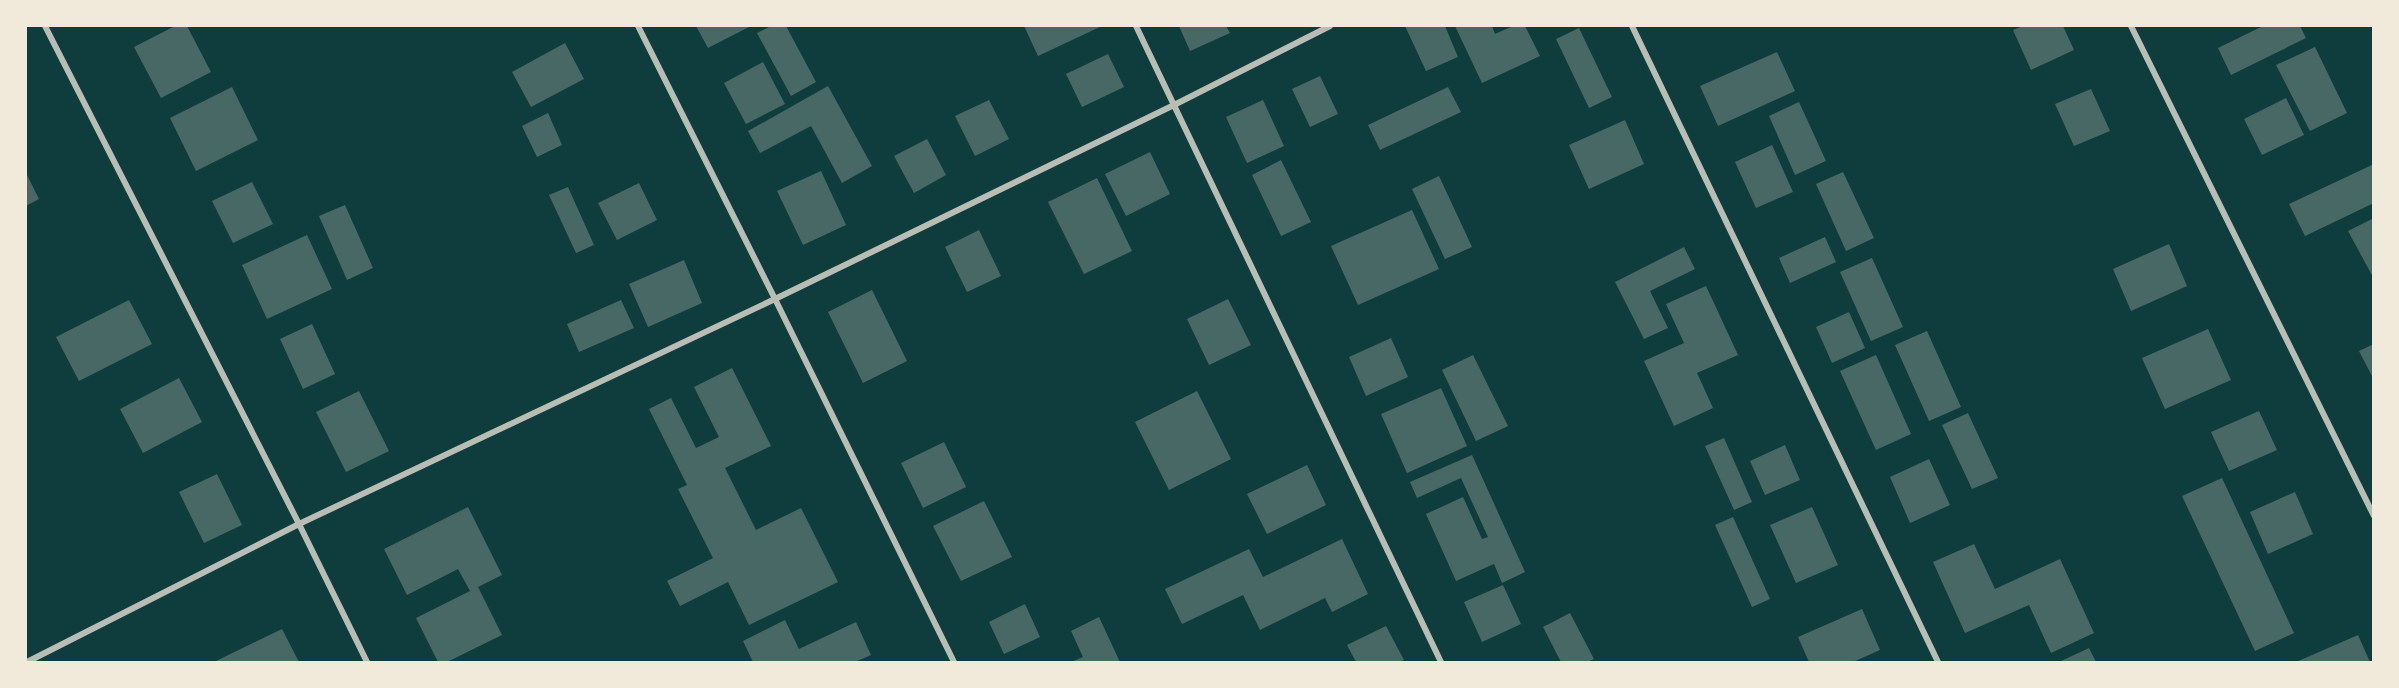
<svg xmlns="http://www.w3.org/2000/svg" width="2399" height="688" font-family="Lato,sans-serif">
  <style>
    .building { fill: #486865 }
    .lines { fill: none; stroke-linecap: round; stroke-linejoin: round }
    .minor { stroke: #b8beb3; stroke-width: 6 }
  </style>
  <rect width="100%" height="100%" fill="#0f3d3e"/>
  <path class="building" d="M 175,26 L 187,26 L 211,72 L 161,98 L 134,47 Z
    M 696,26 L 751,26 L 708,48 Z
    M 771,26 L 786,26 L 816,82 L 791,96 L 757,33 Z
    M 1024,26 L 1102,26 L 1038,56 Z
    M 1179,26 L 1226,26 L 1230,33 L 1190,51 Z
    M 1405,26 L 1445,26 L 1458,57 L 1426,71 Z
    M 1455,26 L 1492,26 L 1495,34 L 1513,26 L 1525,26 L 1540,56 L 1482,83 Z
    M 2023,26 L 2063,26 L 2074,50 L 2031,70 L 2013,30 Z
    M 2263,26 L 2300,26 L 2306,38 L 2231,75 L 2218,48 Z
    M 1579,28 L 1612,97 L 1589,108 L 1556,39 Z
    M 565,43 L 584,79 L 531,107 L 512,72 Z
    M 2315,47 L 2347,113 L 2310,131 L 2276,65 Z
    M 1777,52 L 1795,91 L 1718,126 L 1700,86 Z
    M 1108,54 L 1124,87 L 1082,107 L 1066,74 Z
    M 763,62 L 785,104 L 746,124 L 724,83 Z
    M 1320,76 L 1338,114 L 1310,127 L 1292,89 Z
    M 828,86 L 872,166 L 842,183 L 811,126 L 760,153 L 748,131 Z
    M 232,87 L 258,140 L 196,171 L 170,118 Z
    M 1448,87 L 1461,112 L 1380,150 L 1368,125 Z
    M 2091,89 L 2110,131 L 2074,146 L 2055,104 Z
    M 2286,98 L 2304,135 L 2262,155 L 2244,119 Z
    M 989,100 L 1009,139 L 975,156 L 955,116 Z
    M 1263,100 L 1284,146 L 1247,163 L 1226,117 Z
    M 1799,102 L 1826,161 L 1795,175 L 1769,116 Z
    M 548,113 L 562,145 L 537,157 L 522,126 Z
    M 1625,120 L 1644,164 L 1589,189 L 1569,145 Z
    M 927,139 L 946,175 L 914,193 L 894,156 Z
    M 1772,145 L 1793,192 L 1756,208 L 1735,162 Z
    M 1150,152 L 1170,194 L 1126,216 L 1105,174 Z
    M 1281,160 L 1311,222 L 1281,236 L 1252,175 Z
    M 2374,164 L 2374,203 L 2305,236 L 2289,204 Z
    M 821,171 L 846,225 L 803,245 L 777,191 Z
    M 1843,172 L 1874,238 L 1846,251 L 1816,184 Z
    M 26,173 L 39,199 L 26,206 Z
    M 1439,176 L 1472,247 L 1445,259 L 1412,189 Z
    M 1097,178 L 1132,251 L 1084,274 L 1048,202 Z
    M 252,182 L 273,224 L 233,243 L 212,201 Z
    M 639,183 L 657,220 L 617,240 L 598,203 Z
    M 568,187 L 594,245 L 576,253 L 549,195 Z
    M 345,205 L 373,268 L 347,280 L 319,216 Z
    M 1412,210 L 1439,269 L 1358,305 L 1331,246 Z
    M 2372,219 L 2374,221 L 2374,279 L 2348,231 Z
    M 979,230 L 1001,276 L 967,292 L 945,247 Z
    M 307,235 L 332,289 L 267,319 L 242,265 Z
    M 1825,237 L 1836,262 L 1790,283 L 1779,258 Z
    M 2169,244 L 2187,286 L 2131,311 L 2113,269 Z
    M 1684,247 L 1695,269 L 1650,291 L 1668,328 L 1644,339 L 1615,282 Z
    M 1872,258 L 1903,327 L 1871,341 L 1840,272 Z
    M 684,260 L 702,303 L 648,327 L 629,284 Z
    M 1706,286 L 1738,355 L 1697,373 L 1713,408 L 1674,426 L 1644,361 L 1684,343 L 1666,304 Z
    M 872,290 L 907,361 L 863,383 L 828,312 Z
    M 1228,299 L 1251,345 L 1209,365 L 1187,319 Z
    M 129,300 L 152,344 L 79,381 L 56,337 Z
    M 621,300 L 634,328 L 579,352 L 567,324 Z
    M 1849,312 L 1865,348 L 1832,363 L 1816,327 Z
    M 312,324 L 335,374 L 303,389 L 280,339 Z
    M 2208,329 L 2231,380 L 2165,409 L 2142,358 Z
    M 1927,331 L 1961,407 L 1929,421 L 1895,345 Z
    M 1391,338 L 1408,377 L 1366,396 L 1349,357 Z
    M 2374,344 L 2374,380 L 2359,351 Z
    M 1473,355 L 1508,426 L 1476,441 L 1442,370 Z
    M 1876,355 L 1911,434 L 1876,450 L 1840,371 Z
    M 732,368 L 771,446 L 725,468 L 756,530 L 801,508 L 838,582 L 749,625 L 728,582 L 680,606 L 667,581 L 713,558 L 678,489 L 687,485 L 649,409 L 671,398 L 696,448 L 719,437 L 694,387 Z
    M 179,378 L 202,422 L 143,453 L 120,409 Z
    M 1441,388 L 1467,446 L 1407,473 L 1381,414 Z
    M 359,391 L 389,451 L 346,472 L 316,412 Z
    M 1197,391 L 1231,459 L 1169,490 L 1135,422 Z
    M 2259,411 L 2277,450 L 2229,471 L 2211,432 Z
    M 1968,413 L 1998,478 L 1972,489 L 1942,425 Z
    M 1724,438 L 1752,502 L 1734,510 L 1705,446 Z
    M 944,442 L 966,487 L 923,508 L 901,463 Z
    M 1785,445 L 1800,480 L 1765,495 L 1750,461 Z
    M 1472,455 L 1525,572 L 1502,583 L 1494,564 L 1456,581 L 1426,514 L 1463,497 L 1482,539 L 1488,537 L 1461,478 L 1417,498 L 1410,482 Z
    M 1929,459 L 1950,505 L 1910,523 L 1890,477 Z
    M 1307,465 L 1326,505 L 1267,534 L 1247,494 Z
    M 217,474 L 242,525 L 204,543 L 179,492 Z
    M 2222,478 L 2294,633 L 2255,651 L 2182,496 Z
    M 2295,492 L 2313,534 L 2268,554 L 2250,512 Z
    M 984,501 L 1012,557 L 961,581 L 933,526 Z
    M 468,507 L 502,575 L 478,587 L 502,635 L 447,662 L 438,662 L 416,618 L 470,591 L 458,569 L 407,595 L 384,549 Z
    M 1812,507 L 1838,565 L 1796,583 L 1770,525 Z
    M 1733,517 L 1770,599 L 1752,607 L 1715,525 Z
    M 1342,539 L 1368,594 L 1332,612 L 1325,598 L 1260,630 L 1243,595 L 1182,624 L 1165,589 L 1249,549 L 1263,577 Z
    M 1974,544 L 1995,589 L 2060,559 L 2094,633 L 2051,653 L 2029,605 L 1965,633 L 1933,562 Z
    M 1503,585 L 1521,624 L 1482,642 L 1464,602 Z
    M 1025,604 L 1040,637 L 1004,654 L 989,622 Z
    M 1862,609 L 1880,650 L 1853,662 L 1809,662 L 1798,637 Z
    M 1570,613 L 1594,659 L 1587,662 L 1561,662 L 1543,627 Z
    M 1099,617 L 1120,662 L 1071,662 L 1083,657 L 1071,631 Z
    M 785,620 L 799,649 L 856,622 L 871,655 L 855,662 L 753,662 L 743,641 Z
    M 1386,626 L 1404,660 L 1399,662 L 1356,662 L 1347,645 Z
    M 282,629 L 299,662 L 214,662 Z
    M 2358,635 L 2370,662 L 2296,662 Z
    M 2089,648 L 2096,662 L 2059,662 Z"/>
  <g class="lines">
    <path class="minor" d="M 45,26 L 299,524 L 367,662
      M 638,26 L 775,299 L 954,662
      M 1136,26 L 1441,662
      M 1632,26 L 1938,662
      M 2131,26 L 2374,516
      M 27,662 L 299,524 L 775,299 L 1174,105 L 1330,26"/>
  </g>
  <rect width="2399" height="688" fill="none" stroke="#f1e9da" stroke-width="54"/>
</svg>
